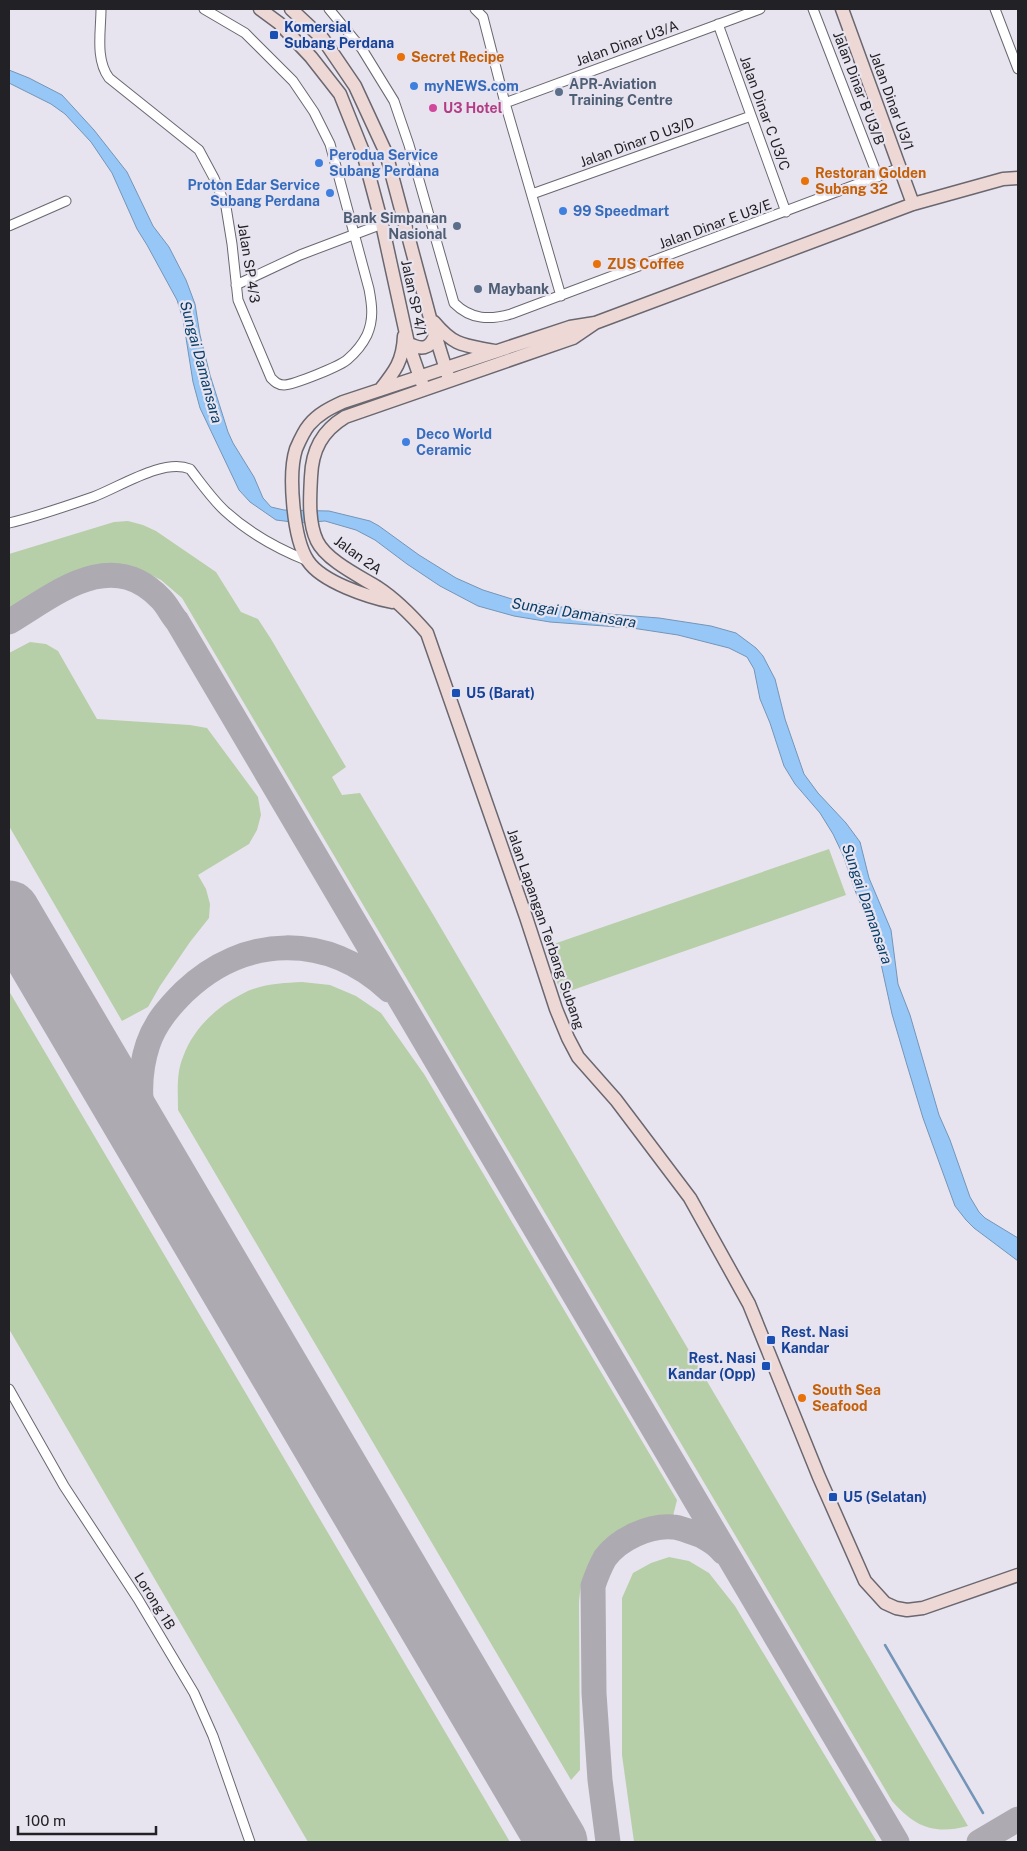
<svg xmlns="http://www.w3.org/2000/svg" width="1027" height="1851" font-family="'Public Sans',sans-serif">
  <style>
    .green { fill: #b6cfa8 }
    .water { fill: #97c7f6; stroke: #7495b7 }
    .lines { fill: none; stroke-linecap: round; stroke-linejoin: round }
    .stream { stroke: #7495b7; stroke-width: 2.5 }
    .taxiway { stroke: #adaab2; stroke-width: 25 }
    .runway { stroke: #adaab2; stroke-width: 61 }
    .street-casing { stroke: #696770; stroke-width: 11 }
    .secondary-casing { stroke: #696770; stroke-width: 15 }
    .street { stroke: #fff; stroke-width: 9 }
    .secondary { stroke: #eed8d5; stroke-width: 12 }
    .transit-dot { fill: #1a4fb4; stroke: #e8e4ef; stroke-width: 2 }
    .food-dot { fill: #e8710a; stroke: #e8e4ef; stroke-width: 2 }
    .shop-dot { fill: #3f7fe0; stroke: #e8e4ef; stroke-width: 2 }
    .service-dot { fill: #5c6f8a; stroke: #e8e4ef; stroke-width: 2 }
    .hotel-dot { fill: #d1479c; stroke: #e8e4ef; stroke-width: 2 }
    .labels { text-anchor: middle; stroke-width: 4.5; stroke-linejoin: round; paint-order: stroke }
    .transit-label { font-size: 14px; font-weight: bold; fill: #164399; stroke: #e8e4ef; text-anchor: start }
    .street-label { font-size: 14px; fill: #222125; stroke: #e8e4ef }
    .food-label { font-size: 14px; font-weight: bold; fill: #c56008; stroke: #e8e4ef; text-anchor: start }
    .service-label { font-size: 14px; font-weight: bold; fill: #4e5e75; stroke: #e8e4ef; text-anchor: start }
    .shop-label { font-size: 14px; font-weight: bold; fill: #366cbe; stroke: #e8e4ef; text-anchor: start }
    .hotel-label { font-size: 14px; font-weight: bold; fill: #b23c85; stroke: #e8e4ef; text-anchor: start }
    .water-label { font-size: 15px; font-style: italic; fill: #063e69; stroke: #e8e4ef }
  </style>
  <rect width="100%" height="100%" fill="#e8e4ef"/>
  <path class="green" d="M 128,521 L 143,525 L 156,531 L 216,572 L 241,612 L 258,619 L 271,639 L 346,767 L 332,777 L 342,795 L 360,793 L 434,916 L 968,1826 C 934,1835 915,1827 892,1801 L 182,598 L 161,580 L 141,570 L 116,565 L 87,568 L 66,576 L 9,610 L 9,554 L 114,522 Z
    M 30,642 L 46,644 L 58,651 L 97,719 L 190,725 L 207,728 L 258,797 L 261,815 L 257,830 L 249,844 L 198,875 L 206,889 L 210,904 L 209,918 L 190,942 L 160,986 L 148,1007 L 122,1021 L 9,826 L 9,653 Z
    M 829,849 L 846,895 L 561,994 L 545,947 Z
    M 302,982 L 330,985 L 356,996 L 381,1013 L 424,1074 L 677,1500 L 673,1516 C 665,1517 657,1517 650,1519 C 618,1525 588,1554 581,1586 C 580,1592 579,1599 579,1605 L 580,1770 L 571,1780 L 178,1110 C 178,1093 176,1073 183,1057 C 193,1029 216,1007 242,994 C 260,984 282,983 302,982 Z
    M 9,991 L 510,1842 L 308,1842 L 9,1329 Z
    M 669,1557 L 689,1561 L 709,1573 L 735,1606 L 877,1842 L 634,1842 L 622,1755 L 622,1598 L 633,1573 L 651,1563 Z"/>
  <path class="water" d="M 9,70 L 29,78 L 62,95 L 94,130 L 127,172 L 153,226 L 169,247 L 186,280 L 195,304 L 200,335 L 210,375 L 228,432 L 233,443 L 254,477 L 263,498 L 271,507 L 284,510 L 329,511 L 370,521 L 379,526 L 419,555 L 456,578 L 483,590 L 515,600 L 608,614 L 659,618 L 711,626 L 736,633 L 756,648 L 763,656 L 775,679 L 785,719 L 804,774 L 818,793 L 846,823 L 860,842 L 869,878 L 891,930 L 898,984 L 910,1015 L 939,1115 L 950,1140 L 970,1197 L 979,1212 L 985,1218 L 1018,1238 L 1018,1261 L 974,1228 L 966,1220 L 955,1206 L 923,1118 L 907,1065 L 892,1014 L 878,950 L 871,928 L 856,893 L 843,855 L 833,834 L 820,813 L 795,784 L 784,766 L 770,723 L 760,699 L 754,669 L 747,657 L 729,648 L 678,635 L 632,628 L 550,622 L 514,616 L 478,606 L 440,586 L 407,564 L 375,540 L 356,530 L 325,521 L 300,523 L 276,520 L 250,502 L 239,490 L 200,408 L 193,382 L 183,319 L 177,300 L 147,245 L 137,229 L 112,173 L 91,142 L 65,114 L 51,104 L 9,83 Z"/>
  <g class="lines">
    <path class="stream" d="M 885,1645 L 983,1813"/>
    <path class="taxiway" d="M 9,622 C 56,594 111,546 161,599 C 167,605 171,614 177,621 L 897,1842
      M 147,1145 C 141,1109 136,1080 148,1044 C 155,1023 169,1007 184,992 C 245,934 327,933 389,990
      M 608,1842 L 600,1780 L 594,1693 L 593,1586 C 596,1577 600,1567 605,1558 C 619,1539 649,1525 673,1527 C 678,1527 685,1530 691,1532 C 702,1535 716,1543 723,1552
      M 979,1842 L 1018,1819"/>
    <path class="runway" d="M 9,911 L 557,1842"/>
    <g class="street-casing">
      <path id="street" d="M 101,9 C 101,31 95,59 109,78 L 199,150 L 214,178 L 226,207 L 232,244 L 238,300 L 271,378 C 275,382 278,385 284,385 C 293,385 341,366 348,359 C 355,353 363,343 367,335 C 374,319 372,305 369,289 L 330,144 L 314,112 L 293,81 L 245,33 L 204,9
        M 329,9 L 362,49 L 394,101 L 409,145 L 454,303 C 471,320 490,320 511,314 L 900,168
        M 475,9 L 483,17 L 505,103 L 561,296
        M 813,9 L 878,177
        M 995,9 L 1018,69
        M 718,24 L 786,212
        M 505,103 L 760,9
        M 532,194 L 751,116
        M 9,226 L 66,201
        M 236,285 L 300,255 L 382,224
        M 9,523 C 35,517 67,506 93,497 C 120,487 163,458 190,469 C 201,483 212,499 225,511 C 249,533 278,549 308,561
        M 9,1389 L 64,1486 L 138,1599 L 194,1693 L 213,1736 L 250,1842"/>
    </g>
    <g class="secondary-casing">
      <path id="secondary" d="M 260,9 L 279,23 L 311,57 L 340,94 L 362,149 L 382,224 L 408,343 L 422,383
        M 291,9 L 323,39 L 355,86 L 386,153 L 430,318 L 448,376
        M 842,9 L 913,204
        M 434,322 C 455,347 464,345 495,351
        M 595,323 L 573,338 L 345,417 C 322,431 312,450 311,477 C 310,497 308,522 317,541 C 326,560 359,576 377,587 C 394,598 414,618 427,633 L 526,917 L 556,1009 L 568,1038 L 578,1057 L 616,1100 L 690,1198 L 749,1304 L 819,1477 L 865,1581 L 885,1603 L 896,1608 L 907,1610 L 923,1608 L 1018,1575
        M 408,343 C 421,350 430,350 435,335
        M 380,390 C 395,371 403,361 404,336
        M 392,602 C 368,597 322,582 308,561 C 293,539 288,474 296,449 C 299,442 304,431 309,425 C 318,414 330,408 343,402 L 570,327 L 595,323 L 913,204 L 1003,179 L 1018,178"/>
    </g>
    <use href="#street" class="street"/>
    <use href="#secondary" class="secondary"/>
  </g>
  <g class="transit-dot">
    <rect x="269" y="30" width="10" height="10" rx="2.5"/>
    <rect x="451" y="688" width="10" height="10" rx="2.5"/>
    <rect x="766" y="1335" width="10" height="10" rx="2.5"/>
    <rect x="761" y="1361" width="10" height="10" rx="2.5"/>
    <rect x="828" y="1492" width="10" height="10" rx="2.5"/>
  </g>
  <g class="food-dot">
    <circle cx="401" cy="57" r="5"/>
    <circle cx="805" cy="181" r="5"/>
    <circle cx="597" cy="264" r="5"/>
    <circle cx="802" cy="1398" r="5"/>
  </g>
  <g class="shop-dot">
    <circle cx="414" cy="86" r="5"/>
    <circle cx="319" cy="163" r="5"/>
    <circle cx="330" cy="193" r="5"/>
    <circle cx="563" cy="211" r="5"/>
    <circle cx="406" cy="442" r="5"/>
  </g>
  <g class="service-dot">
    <circle cx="559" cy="92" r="5"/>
    <circle cx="457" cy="226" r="5"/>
    <circle cx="478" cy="289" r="5"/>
  </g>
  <circle class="hotel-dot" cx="433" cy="108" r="5"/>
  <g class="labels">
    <g class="transit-label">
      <text x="284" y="32">Komersial<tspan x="284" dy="16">Subang Perdana</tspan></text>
      <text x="466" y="698">U5 (Barat)</text>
      <text x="781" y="1337">Rest. Nasi<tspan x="781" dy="16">Kandar</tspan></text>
      <text x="756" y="1363" text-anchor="end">Rest. Nasi<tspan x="756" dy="16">Kandar (Opp)</tspan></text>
      <text x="843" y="1502">U5 (Selatan)</text>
    </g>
    <g class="street-label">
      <text transform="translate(627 43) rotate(-20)" y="5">Jalan Dinar U3/A</text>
      <text transform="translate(859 88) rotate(69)" y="5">Jalan Dinar B U3/B</text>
      <text transform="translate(892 101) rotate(70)" y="5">Jalan Dinar U3/1</text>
      <text transform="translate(765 113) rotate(70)" y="5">Jalan Dinar C U3/C</text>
      <text transform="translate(637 142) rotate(-20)" y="5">Jalan Dinar D U3/D</text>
      <text transform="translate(715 224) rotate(-20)" y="5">Jalan Dinar E U3/E</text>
      <text transform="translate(249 263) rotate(81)" y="5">Jalan SP 4/3</text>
      <text transform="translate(414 298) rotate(78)" y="5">Jalan SP 4/1</text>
      <text transform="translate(358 555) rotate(36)" y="5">Jalan 2A</text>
      <text transform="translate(546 929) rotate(71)" y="5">Jalan Lapangan Terbang Subang</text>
      <text transform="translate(155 1601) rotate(58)" y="5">Lorong 1B</text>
    </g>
    <g class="food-label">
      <text x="411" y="62">Secret Recipe</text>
      <text x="815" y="178">Restoran Golden<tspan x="815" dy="16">Subang 32</tspan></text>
      <text x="607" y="269">ZUS Coffee</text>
      <text x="812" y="1395">South Sea<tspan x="812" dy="16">Seafood</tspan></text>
    </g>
    <g class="service-label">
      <text x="569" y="89">APR-Aviation<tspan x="569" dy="16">Training Centre</tspan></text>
      <text x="447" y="223" text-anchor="end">Bank Simpanan<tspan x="447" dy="16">Nasional</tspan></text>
      <text x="488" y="294">Maybank</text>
    </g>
    <g class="shop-label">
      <text x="424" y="91">myNEWS.com</text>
      <text x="329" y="160">Perodua Service<tspan x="329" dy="16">Subang Perdana</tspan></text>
      <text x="320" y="190" text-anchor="end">Proton Edar Service<tspan x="320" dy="16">Subang Perdana</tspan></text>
      <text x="573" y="216">99 Speedmart</text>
      <text x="416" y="439">Deco World<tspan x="416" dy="16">Ceramic</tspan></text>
    </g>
    <g class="hotel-label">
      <text x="443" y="113">U3 Hotel</text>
    </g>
    <g class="water-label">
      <text transform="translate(201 362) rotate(75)" y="5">Sungai Damansara</text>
      <text transform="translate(574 613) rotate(9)" y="5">Sungai Damansara</text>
      <text transform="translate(867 904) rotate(71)" y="5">Sungai Damansara</text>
    </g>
  </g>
  <rect width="1027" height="1851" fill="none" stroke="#222125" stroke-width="20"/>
  <path d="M18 1826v8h138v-8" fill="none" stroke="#222125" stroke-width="2.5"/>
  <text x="25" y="1826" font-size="15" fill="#222125" stroke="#e8e4ef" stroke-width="4" paint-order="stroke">100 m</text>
</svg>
